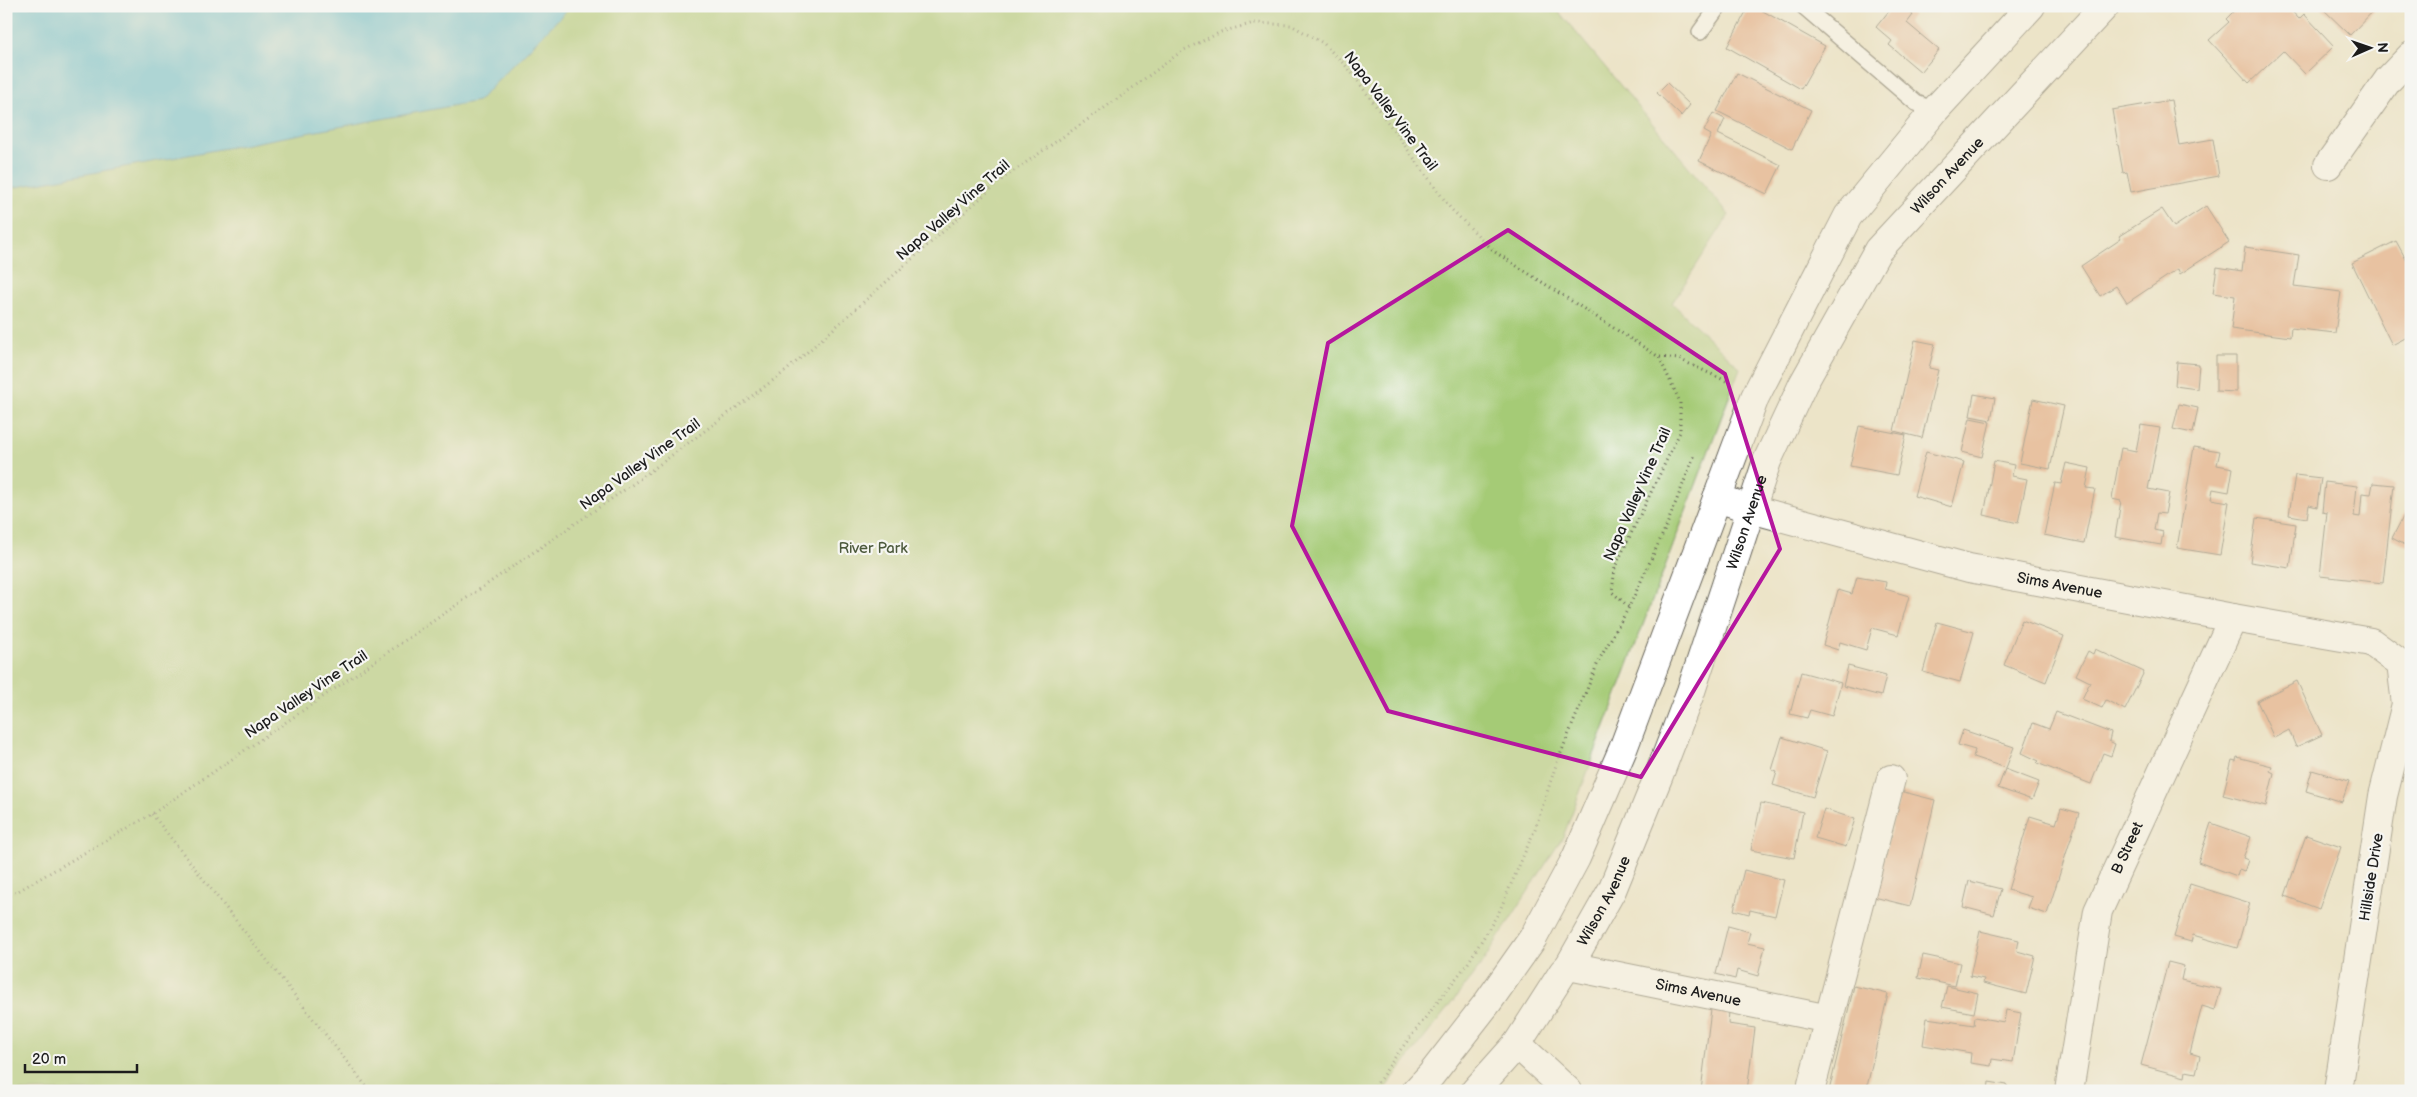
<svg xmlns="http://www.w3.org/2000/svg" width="2417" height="1097" font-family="'Balsamiq Sans',sans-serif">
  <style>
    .green { fill: #a5cb76; stroke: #607449 }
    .water { fill: #63c3e2; stroke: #40707f }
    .building { fill: #e29971 }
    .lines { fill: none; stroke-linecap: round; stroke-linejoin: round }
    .lane-casing { stroke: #656258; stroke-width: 18 }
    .street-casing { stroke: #656258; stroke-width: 30 }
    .secondary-casing { stroke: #656258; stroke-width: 30 }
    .path { stroke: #656258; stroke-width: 3; stroke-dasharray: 1 4; stroke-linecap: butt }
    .lane { stroke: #fff; stroke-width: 15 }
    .street { stroke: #fff; stroke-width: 28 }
    .secondary { stroke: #fff; stroke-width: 28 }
    .marked { fill: none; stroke: #b5179e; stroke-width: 4; stroke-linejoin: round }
    .labels { text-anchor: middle; stroke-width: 4.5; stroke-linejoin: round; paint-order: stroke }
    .street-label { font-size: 15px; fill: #1c1c1c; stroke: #f6f6f2 }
    .park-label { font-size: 15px; fill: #4c593c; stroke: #f6f6f2 }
  </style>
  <rect width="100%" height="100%" fill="#f6f6f2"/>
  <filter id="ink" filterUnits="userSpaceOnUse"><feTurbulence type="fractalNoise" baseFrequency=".02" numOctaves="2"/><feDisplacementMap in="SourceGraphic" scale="10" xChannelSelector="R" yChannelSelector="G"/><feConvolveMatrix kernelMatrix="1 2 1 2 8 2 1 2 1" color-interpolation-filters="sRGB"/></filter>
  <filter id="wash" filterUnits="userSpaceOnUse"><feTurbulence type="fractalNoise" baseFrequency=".0096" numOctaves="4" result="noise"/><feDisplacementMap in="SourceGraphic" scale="20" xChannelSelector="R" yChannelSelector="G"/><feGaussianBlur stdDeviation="1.12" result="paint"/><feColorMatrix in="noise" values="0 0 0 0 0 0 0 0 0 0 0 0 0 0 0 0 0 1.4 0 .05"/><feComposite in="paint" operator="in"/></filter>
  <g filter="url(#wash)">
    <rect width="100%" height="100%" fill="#ece4c8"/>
    <path class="green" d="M 533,6 L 1554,6 L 1729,215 L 1672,303 L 1740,368 L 1563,837 L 1479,968 L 1383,1091 L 6,1091 L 6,148 Z"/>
    <path class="water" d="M 6,6 L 571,6 L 478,101 L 6,189 Z"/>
    <g id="blocks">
      <path class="building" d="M 1749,6 L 1754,6 L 1825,46 L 1801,89 L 1727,47 Z
        M 1893,6 L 1902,6 L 1913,15 L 1907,23 L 1939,50 L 1921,72 L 1889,45 L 1892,41 L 1876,27 Z
        M 2239,6 L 2287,6 L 2299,19 L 2304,14 L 2334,46 L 2305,74 L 2283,51 L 2249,83 L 2209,40 L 2229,22 L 2226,19 Z
        M 2320,6 L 2378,6 L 2350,35 Z
        M 1737,73 L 1811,110 L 1792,149 L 1717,111 Z
        M 1667,83 L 1690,105 L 1681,116 L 1657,93 Z
        M 2171,100 L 2179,145 L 2213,139 L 2219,176 L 2131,192 L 2127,172 L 2123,173 L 2112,110 Z
        M 1713,113 L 1725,119 L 1718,134 L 1781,165 L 1767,194 L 1699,161 L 1711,135 L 1704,131 Z
        M 2206,206 L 2229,242 L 2180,274 L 2178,269 L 2127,303 L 2116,286 L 2100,296 L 2081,266 L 2121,239 L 2119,236 L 2162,209 L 2174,227 Z
        M 2396,241 L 2408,263 L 2411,262 L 2411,335 L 2392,345 L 2352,263 Z
        M 2245,247 L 2299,255 L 2294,286 L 2341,292 L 2335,333 L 2291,328 L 2290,337 L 2231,329 L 2235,296 L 2213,293 L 2217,267 L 2242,271 Z
        M 1915,340 L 1935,344 L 1929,368 L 1938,370 L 1922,438 L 1894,431 Z
        M 2216,356 L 2236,356 L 2236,392 L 2216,391 Z
        M 2177,362 L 2199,364 L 2197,389 L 2175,386 Z
        M 1974,394 L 1995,398 L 1991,420 L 1970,416 Z
        M 2033,399 L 2064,406 L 2050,469 L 2020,463 Z
        M 2179,404 L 2198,408 L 2193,433 L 2173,429 Z
        M 1970,418 L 1990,422 L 1982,457 L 1962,452 Z
        M 2141,425 L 2160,428 L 2148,489 L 2169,493 L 2165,514 L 2157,513 L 2154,530 L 2163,532 L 2161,545 L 2115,537 L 2121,501 L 2112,499 L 2121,448 L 2136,451 Z
        M 1859,426 L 1906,435 L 1897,475 L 1850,466 Z
        M 2194,447 L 2220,451 L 2217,465 L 2233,468 L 2229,492 L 2213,489 L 2211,499 L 2229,502 L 2220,555 L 2177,548 Z
        M 1926,452 L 1964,462 L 1952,507 L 1914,496 Z
        M 1994,461 L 2014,465 L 2012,476 L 2027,479 L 2018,523 L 1984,515 Z
        M 2066,463 L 2090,468 L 2086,488 L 2095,489 L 2084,543 L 2044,535 L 2055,483 L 2061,484 Z
        M 2295,475 L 2321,478 L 2317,507 L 2309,505 L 2307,518 L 2289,515 Z
        M 2325,482 L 2357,486 L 2354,516 L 2360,517 L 2362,493 L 2371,494 L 2373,483 L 2394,485 L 2383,583 L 2320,576 L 2327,513 L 2322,512 Z
        M 2411,502 L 2411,548 L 2392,538 Z
        M 2256,518 L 2296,524 L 2290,568 L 2250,562 Z
        M 1857,577 L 1886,582 L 1885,589 L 1909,596 L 1898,635 L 1872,628 L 1866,650 L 1840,642 L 1838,650 L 1823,645 L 1838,590 L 1852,594 Z
        M 2022,620 L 2064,636 L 2046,682 L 2004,665 Z
        M 1937,622 L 1974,632 L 1960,682 L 1923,672 Z
        M 2095,649 L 2144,672 L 2125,710 L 2106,700 L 2102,708 L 2082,699 L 2090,682 L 2076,675 L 2088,651 L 2093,654 Z
        M 1848,666 L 1886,676 L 1881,696 L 1843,686 Z
        M 1801,672 L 1841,683 L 1832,716 L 1810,710 L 1807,718 L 1790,714 Z
        M 2297,681 L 2322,735 L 2296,747 L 2289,730 L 2274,738 L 2257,701 Z
        M 2056,712 L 2111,733 L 2109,741 L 2115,744 L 2111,756 L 2103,753 L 2091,784 L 2037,763 L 2039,761 L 2022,753 L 2033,723 L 2049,729 Z
        M 1963,730 L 2014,747 L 2006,768 L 1973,757 L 1975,750 L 1958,745 Z
        M 1782,737 L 1827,751 L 1813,797 L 1773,785 L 1777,772 L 1772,770 Z
        M 2237,757 L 2272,766 L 2270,771 L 2274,773 L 2266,806 L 2223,795 L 2232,760 L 2236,761 Z
        M 2005,769 L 2039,782 L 2032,800 L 1998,788 Z
        M 2312,770 L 2349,781 L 2342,802 L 2306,791 Z
        M 1900,791 L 1935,800 L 1910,906 L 1874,897 Z
        M 1761,803 L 1803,812 L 1794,858 L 1751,850 Z
        M 2061,808 L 2079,813 L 2047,914 L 2028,908 L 2032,897 L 2008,890 L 2030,816 L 2056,824 Z
        M 1824,809 L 1855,819 L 1846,847 L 1815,838 Z
        M 2211,823 L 2251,837 L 2243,858 L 2248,860 L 2244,872 L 2239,870 L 2237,876 L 2198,862 Z
        M 2306,835 L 2341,847 L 2319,909 L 2285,896 Z
        M 1744,870 L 1784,880 L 1775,916 L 1750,910 L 1749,914 L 1734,910 Z
        M 1969,881 L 2001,889 L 1994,915 L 1963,907 Z
        M 2190,884 L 2250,903 L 2237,948 L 2193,935 L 2191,942 L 2174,937 Z
        M 1728,926 L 1750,932 L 1747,943 L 1765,947 L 1758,976 L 1737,970 L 1735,979 L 1716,974 Z
        M 1980,931 L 2019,940 L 2017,951 L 2035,956 L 2026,994 L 1983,983 L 1984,979 L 1970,976 Z
        M 1923,955 L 1960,963 L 1955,986 L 1918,978 Z
        M 2168,962 L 2184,966 L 2181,980 L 2221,989 L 2215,1010 L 2202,1006 L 2190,1053 L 2200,1056 L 2196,1073 L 2186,1071 L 2185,1077 L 2141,1065 Z
        M 1854,986 L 1888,994 L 1866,1091 L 1829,1091 Z
        M 1947,986 L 1978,993 L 1974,1013 L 1942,1007 Z
        M 1711,1009 L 1729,1011 L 1728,1024 L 1755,1028 L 1747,1091 L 1701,1091 Z
        M 2006,1010 L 2021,1013 L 2013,1062 L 1992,1059 L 1991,1066 L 1970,1063 L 1971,1053 L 1923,1045 L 1927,1018 L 1974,1025 L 1975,1017 L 2004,1022 Z
        M 1989,1082 L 2007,1085 L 2007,1091 L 1988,1091 Z"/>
    </g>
  </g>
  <g filter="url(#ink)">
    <use href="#blocks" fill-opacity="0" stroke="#656258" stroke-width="1"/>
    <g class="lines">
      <g class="lane-casing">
        <path id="lane" d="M 1803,6 L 1916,103 L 1935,110
          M 1700,32 L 1719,6"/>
      </g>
      <g class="street-casing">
        <g id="street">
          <path d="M 2328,165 L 2388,80 L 2411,56"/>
          <path id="s1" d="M 1717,498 L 1751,509 L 1969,568 L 2233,618 L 2371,642 L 2401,664 L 2406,704 L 2383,796 L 2338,1091"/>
          <path id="s2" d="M 1569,966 L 1829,1019"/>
          <path d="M 1517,1044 L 1568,1091"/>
          <path d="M 1812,1084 L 1891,779"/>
          <path id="s3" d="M 2069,1091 L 2098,911 L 2233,618"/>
        </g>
      </g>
      <g class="secondary-casing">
        <g id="secondary">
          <path d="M 1416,1091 L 1431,1075 L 1488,1002 L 1533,938 L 1576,858 L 1623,749 L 1755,397 L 1848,216 L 1935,110 L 2031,6"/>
          <path id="s4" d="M 1475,1091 L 1517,1044 L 1563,972 L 1569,966 L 1612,890 L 1659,775 L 1691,691 L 1767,461 L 1803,384 L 1878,250 L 2105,6"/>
        </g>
      </g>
      <path class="path" d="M 1660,357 L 1679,359 L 1726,381
        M 152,814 L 370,1091
        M 6,898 L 152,814 L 633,484 L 787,370 L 1001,180 L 1120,97 L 1182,51 L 1221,32 L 1254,23 L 1291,25 L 1323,43 L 1349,69 L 1451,209 L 1495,252 L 1659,357 L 1680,402 L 1680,432 L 1615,567 L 1612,592 L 1629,607
        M 1372,1091 L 1398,1053 L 1468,963 L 1499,912 L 1535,829 L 1556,765 L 1599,660 L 1629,607 L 1666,527 L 1695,454"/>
      <use href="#lane" class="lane"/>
      <use href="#street" class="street"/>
      <use href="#secondary" class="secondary"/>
    </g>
  </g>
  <path d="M0 0H2417V1097H0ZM 1508,230 L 1725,374 L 1780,549 L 1641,777 L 1388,711 L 1292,526 L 1328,343 Z" fill="#ece4c8" fill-opacity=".55" fill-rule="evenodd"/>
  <path class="marked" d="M 1508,230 L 1725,374 L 1780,549 L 1641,777 L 1388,711 L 1292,526 L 1328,343 Z"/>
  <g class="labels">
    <g class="street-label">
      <text transform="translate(1391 111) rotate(53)" y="5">Napa Valley Vine Trail</text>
      <text dy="5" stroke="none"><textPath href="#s4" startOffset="1041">Wilson Avenue</textPath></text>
      <text transform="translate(953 210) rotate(-41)" y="5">Napa Valley Vine Trail</text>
      <text transform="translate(640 464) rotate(-36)" y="5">Napa Valley Vine Trail</text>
      <text transform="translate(1637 494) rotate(-66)" y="5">Napa Valley Vine Trail</text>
      <text dy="5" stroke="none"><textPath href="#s4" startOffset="636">Wilson Avenue</textPath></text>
      <text dy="5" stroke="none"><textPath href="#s1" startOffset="354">Sims Avenue</textPath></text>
      <text transform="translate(306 694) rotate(-34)" y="5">Napa Valley Vine Trail</text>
      <text dy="5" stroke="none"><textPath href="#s3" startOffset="252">B Street</textPath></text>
      <text transform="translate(2371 877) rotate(-81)" y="5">Hillside Drive</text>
      <text dy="5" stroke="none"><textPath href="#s4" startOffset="231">Wilson Avenue</textPath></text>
      <text dy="5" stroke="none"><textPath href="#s2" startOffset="132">Sims Avenue</textPath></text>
    </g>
    <g class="park-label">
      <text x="873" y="553">River Park</text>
    </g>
  </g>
  <rect width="2417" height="1097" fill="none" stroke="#f6f6f2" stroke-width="25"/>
  <g transform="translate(2370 48) rotate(88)" stroke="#f6f6f2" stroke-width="4" paint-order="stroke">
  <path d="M0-4L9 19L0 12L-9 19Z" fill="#1c1c1c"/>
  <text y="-8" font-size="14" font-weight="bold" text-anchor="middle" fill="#1c1c1c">N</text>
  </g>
  <path d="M25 1064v8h112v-8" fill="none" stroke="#1c1c1c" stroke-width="2.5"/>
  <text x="32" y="1064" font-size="15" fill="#1c1c1c" stroke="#f6f6f2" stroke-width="4" paint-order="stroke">20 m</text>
</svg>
